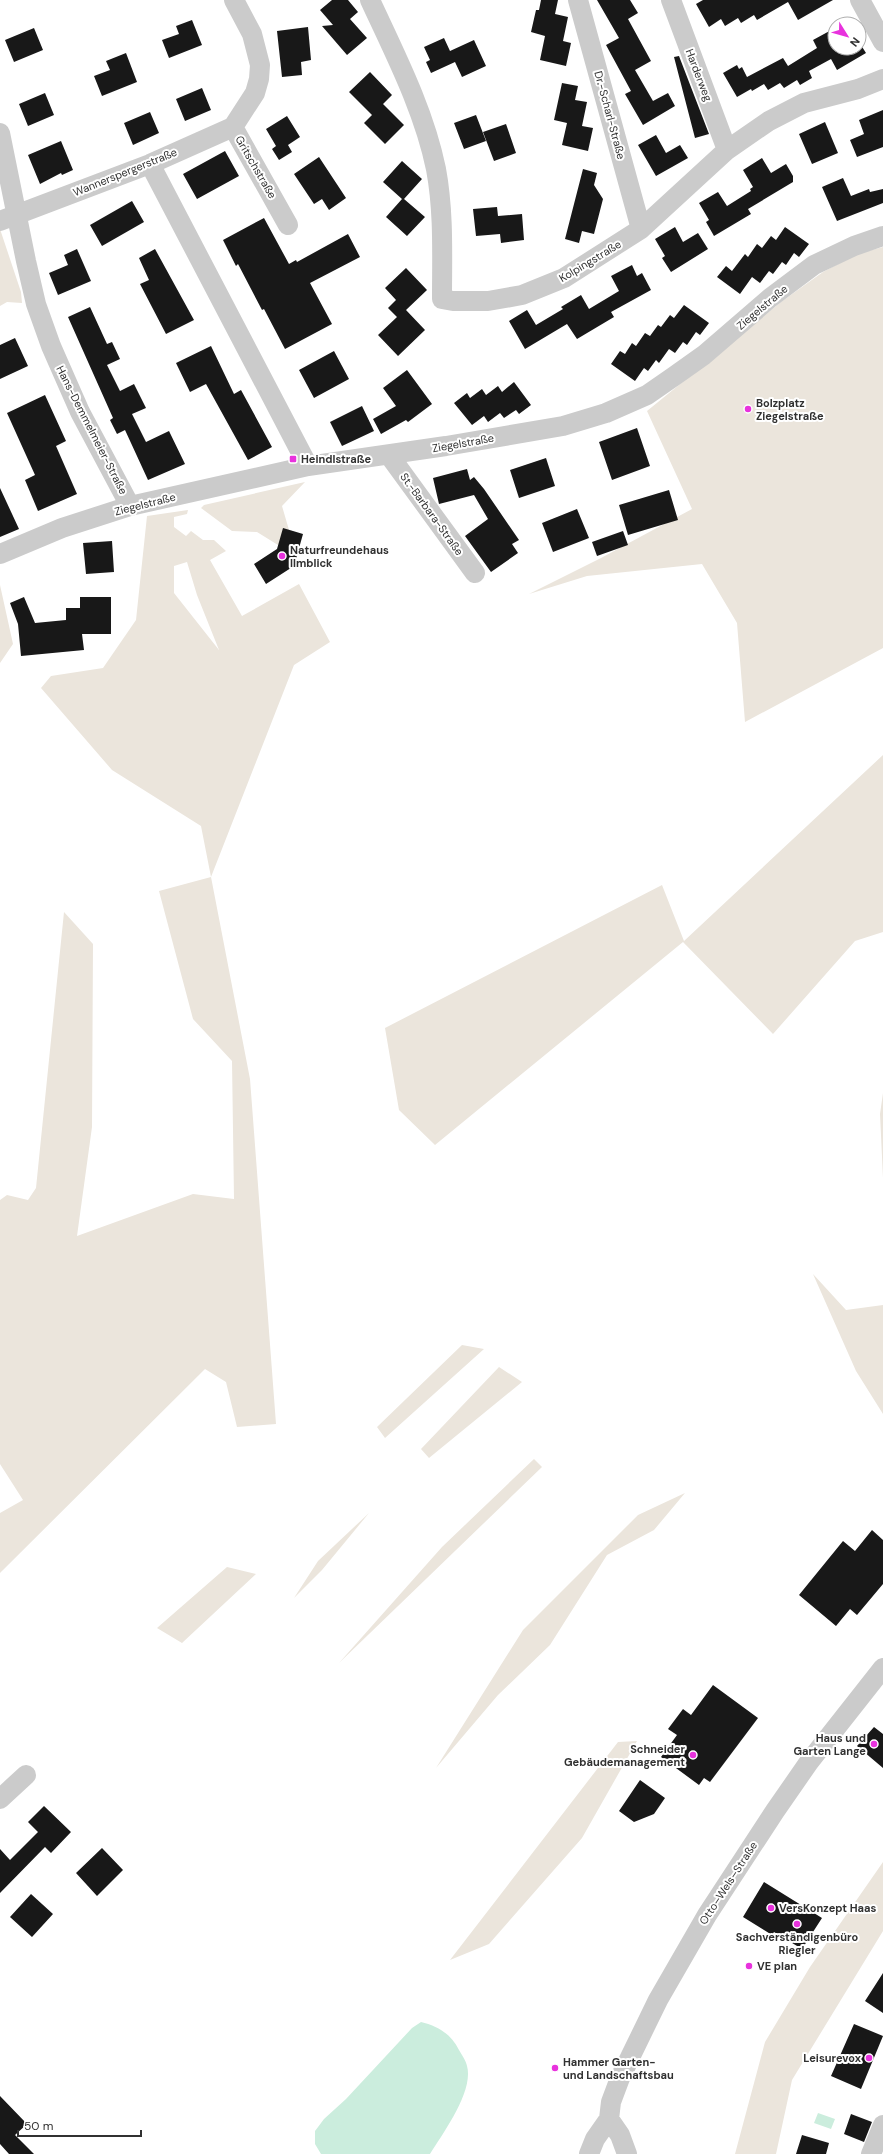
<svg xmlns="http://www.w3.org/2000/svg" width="883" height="2154" font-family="'DM Sans',sans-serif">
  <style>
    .green { fill: #ebe5dc; fill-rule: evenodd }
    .water { fill: #cbeddd }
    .building { fill: #181818 }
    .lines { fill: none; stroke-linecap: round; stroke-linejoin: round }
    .minor { stroke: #cbcbcb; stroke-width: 20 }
    .poi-dot { fill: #e832dd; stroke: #fff; stroke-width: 1.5 }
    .labels { text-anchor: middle; stroke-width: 4; stroke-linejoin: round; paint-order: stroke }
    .street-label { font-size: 11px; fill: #313131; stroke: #fff }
    .poi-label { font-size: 11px; font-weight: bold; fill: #313131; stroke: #fff; text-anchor: start }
  </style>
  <rect width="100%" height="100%" fill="#fff"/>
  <path class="green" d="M 0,229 L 21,292 L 22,303 L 7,302 L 0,306 Z
    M 883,247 L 883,648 L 745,722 L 737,623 L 702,564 L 587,576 L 529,594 L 601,558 L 692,509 L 647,411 L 781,302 L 823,272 L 857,254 Z
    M 305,482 L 282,506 L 289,530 L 278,545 L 257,532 L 232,531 L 201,508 L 204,505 Z
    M 188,510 L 187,514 L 174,517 L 174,527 L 186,536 L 191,531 L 203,540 L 214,540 L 226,551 L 210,560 L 242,616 L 299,584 L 330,642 L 294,665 L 211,877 L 250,1079 L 276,1424 L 237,1427 L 226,1382 L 205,1369 L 0,1573 L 0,1513 L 23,1500 L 0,1464 L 0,1200 L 7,1195 L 28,1200 L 36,1188 L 64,912 L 93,944 L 92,1127 L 77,1236 L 193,1194 L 234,1199 L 232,1061 L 193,1019 L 159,891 L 211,877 L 201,826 L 112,770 L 41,688 L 51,676 L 103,668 L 136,620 L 147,516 ZM 187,562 L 197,595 L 219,650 L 174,593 L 174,566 Z
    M 0,585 L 13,644 L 0,663 Z
    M 883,755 L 883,932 L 855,941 L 773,1034 L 683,942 L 435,1145 L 399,1110 L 385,1028 L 662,885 L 684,941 Z
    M 883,1093 L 883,1178 L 880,1114 Z
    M 813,1274 L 846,1310 L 883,1305 L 883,1414 L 856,1371 Z
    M 462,1345 L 484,1349 L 385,1438 L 377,1427 Z
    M 499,1367 L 522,1382 L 429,1458 L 421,1449 Z
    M 534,1459 L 542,1467 L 339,1663 L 442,1547 Z
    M 685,1493 L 654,1530 L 607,1555 L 550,1645 L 498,1695 L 436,1768 L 523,1630 L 638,1515 Z
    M 369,1513 L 322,1570 L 294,1598 L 318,1561 Z
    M 227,1567 L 256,1574 L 182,1643 L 157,1628 Z
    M 637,1741 L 582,1838 L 489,1944 L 450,1960 L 618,1742 Z
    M 883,1862 L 883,1931 L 792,2080 L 776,2154 L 735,2154 L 765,2042 L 810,1967 Z"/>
  <path class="water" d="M 421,2022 C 438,2026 451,2034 459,2050 C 462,2055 466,2061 467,2066 C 474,2091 443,2133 430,2154 L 321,2154 L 315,2144 L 315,2131 L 324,2119 L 346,2099 L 412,2028 Z
    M 818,2113 L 835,2119 L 831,2129 L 814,2123 Z"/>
  <path class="building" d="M 332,0 L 348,0 L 358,12 L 350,19 L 367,38 L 347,55 L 322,26 L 333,25 L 320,10 Z
    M 541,0 L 558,0 L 555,14 L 568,17 L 563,41 L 571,43 L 566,66 L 540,60 L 545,36 L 531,32 L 536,10 L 539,10 Z
    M 597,0 L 630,0 L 638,13 L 628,19 L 651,61 L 635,70 L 653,101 L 668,93 L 675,106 L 643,125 L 625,94 L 631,91 L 606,45 L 619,38 Z
    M 703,0 L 833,0 L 798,20 L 788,2 L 757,20 L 754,15 L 741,23 L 738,18 L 725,26 L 721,19 L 709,27 L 696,4 Z
    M 192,20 L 202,45 L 169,58 L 162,40 L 179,34 L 176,26 Z
    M 308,27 L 311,60 L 301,62 L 302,75 L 282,77 L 277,31 Z
    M 34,28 L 43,50 L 14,62 L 5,40 Z
    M 835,28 L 835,48 L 859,48 L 859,42 L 866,53 L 837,70 L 831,59 L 809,71 L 812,78 L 800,85 L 797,80 L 784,88 L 780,83 L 768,90 L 764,84 L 752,91 L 751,89 L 737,97 L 723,73 L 737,65 L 739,69 L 742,67 L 747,77 L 783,58 L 788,66 L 817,48 L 813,40 Z
    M 444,38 L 450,51 L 474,40 L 486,66 L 462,77 L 455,62 L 431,73 L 426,62 L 430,60 L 424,47 Z
    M 126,53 L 137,82 L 102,96 L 94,76 L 110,70 L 106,61 Z
    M 679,56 L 709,134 L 695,138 L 674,57 Z
    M 370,72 L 392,95 L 383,104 L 404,125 L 385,144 L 364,123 L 372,115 L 349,92 Z
    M 562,83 L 578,86 L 575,100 L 587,102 L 582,126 L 593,128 L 588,151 L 562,145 L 567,123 L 554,120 Z
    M 202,88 L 211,110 L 185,121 L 176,99 Z
    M 45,93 L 54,115 L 28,126 L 19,104 Z
    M 883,110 L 883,147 L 857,157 L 850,140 L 864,134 L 859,120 Z
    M 150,112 L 159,133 L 133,145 L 124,123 Z
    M 476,115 L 486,141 L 464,149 L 454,123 Z
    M 287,116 L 300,137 L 288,145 L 292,152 L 279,160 L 272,149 L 276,146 L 266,129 Z
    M 825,122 L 838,153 L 812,164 L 799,134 Z
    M 506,124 L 516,153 L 494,161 L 483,132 Z
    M 656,135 L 666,153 L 680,145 L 688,158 L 656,176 L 638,145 Z
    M 61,141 L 73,170 L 62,175 L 61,173 L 40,184 L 28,155 Z
    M 225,151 L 239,176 L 197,199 L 183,174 Z
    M 319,157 L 346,198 L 329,210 L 322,199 L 314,204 L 294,174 Z
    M 762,158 L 771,173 L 786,164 L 793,176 L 793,182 L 748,209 L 751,214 L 714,236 L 706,222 L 709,220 L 699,203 L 718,192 L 727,206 L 751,191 L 750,189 L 753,187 L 743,170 Z
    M 402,161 L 422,179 L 404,199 L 425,217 L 407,236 L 386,217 L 402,199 L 383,182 Z
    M 583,169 L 597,173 L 594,185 L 603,199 L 594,234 L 582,231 L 579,243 L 565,239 Z
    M 843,178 L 851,196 L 869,189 L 870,192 L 883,189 L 883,203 L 837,221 L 822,187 Z
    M 132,201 L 144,222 L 102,246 L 90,225 Z
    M 497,207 L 498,216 L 522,214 L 524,240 L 501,243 L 500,234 L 476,236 L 473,209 Z
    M 264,218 L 289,264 L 296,260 L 297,262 L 348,234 L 360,257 L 310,283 L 332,324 L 285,349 L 264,309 L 262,310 L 238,264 L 236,266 L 223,240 Z
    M 675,227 L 683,242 L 698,233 L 708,249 L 671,272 L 662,258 L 665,256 L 655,239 Z
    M 785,227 L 809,244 L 799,257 L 794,253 L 786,265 L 782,262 L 773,274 L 769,271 L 760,283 L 752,277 L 740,294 L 717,277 L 726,266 L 732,271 L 745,254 L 748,257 L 757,244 L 762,248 L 771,236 L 776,240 Z
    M 77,249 L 91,281 L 58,295 L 49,273 L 68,265 L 64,255 Z
    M 155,249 L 194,320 L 166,334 L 140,284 L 149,280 L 139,258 Z
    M 632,265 L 637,276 L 642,273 L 651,290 L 611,312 L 614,317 L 577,339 L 567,324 L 525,349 L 509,321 L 527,310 L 536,325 L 563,309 L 561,307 L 581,295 L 589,309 L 619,291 L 611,276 Z
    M 406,268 L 427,290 L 406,310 L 425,330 L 398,356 L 378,335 L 397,317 L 388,308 L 396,300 L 385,288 Z
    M 684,305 L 709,323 L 700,335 L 696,332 L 687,345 L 683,342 L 675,353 L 669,349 L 659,363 L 656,360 L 648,371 L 644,368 L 635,381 L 611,364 L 620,351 L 625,354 L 632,343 L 636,346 L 645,333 L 650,336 L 658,325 L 661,327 L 670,315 L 674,318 Z
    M 90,307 L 107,344 L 112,342 L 120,359 L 107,365 L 120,391 L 134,384 L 146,408 L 132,414 L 146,442 L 169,431 L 185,464 L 148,480 L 125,430 L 117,434 L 110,420 L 113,418 L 68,317 Z
    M 15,338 L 28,366 L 0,379 L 0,345 Z
    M 211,346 L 234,394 L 241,390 L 272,447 L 248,460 L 206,384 L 190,392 L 176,363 Z
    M 334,351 L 349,379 L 314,398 L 299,370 Z
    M 407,370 L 432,404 L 408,422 L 406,420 L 381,434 L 373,419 L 396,406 L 383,388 Z
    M 514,382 L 531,405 L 519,414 L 516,410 L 504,418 L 500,413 L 488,422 L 484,416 L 472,425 L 454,403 L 467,393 L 470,398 L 482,389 L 486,395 L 498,386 L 502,392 Z
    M 45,395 L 66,441 L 56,446 L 77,494 L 38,511 L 25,480 L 35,475 L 7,413 Z
    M 362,406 L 374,431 L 342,446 L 330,422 Z
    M 637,428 L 650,466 L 612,480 L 599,442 Z
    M 546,458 L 555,486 L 519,498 L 510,470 Z
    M 467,469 L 470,480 L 474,477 L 484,489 L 519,540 L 512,544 L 518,553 L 491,572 L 465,536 L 488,519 L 474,495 L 439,504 L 433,478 Z
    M 0,488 L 19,529 L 0,537 Z
    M 669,490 L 678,520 L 628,535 L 619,505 Z
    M 577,509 L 589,538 L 553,552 L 542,523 Z
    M 283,528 L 303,534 L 294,566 L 266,584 L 254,564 L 277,549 Z
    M 623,531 L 628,545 L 597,556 L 592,542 Z
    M 112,541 L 114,572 L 86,574 L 83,543 Z
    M 24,597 L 35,623 L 66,620 L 66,608 L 80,608 L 80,597 L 111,597 L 111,634 L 82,634 L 84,650 L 21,656 L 18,624 L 10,603 Z
    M 872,1530 L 883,1540 L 883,1584 L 857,1615 L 850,1609 L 836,1626 L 799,1595 L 843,1541 L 855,1551 Z
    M 713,1685 L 758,1718 L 710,1782 L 704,1778 L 699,1785 L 661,1757 L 677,1735 L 668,1729 L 683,1709 L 691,1715 Z
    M 874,1727 L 883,1734 L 883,1768 L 857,1746 Z
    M 640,1780 L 665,1798 L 654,1814 L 634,1822 L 619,1811 Z
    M 44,1806 L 71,1832 L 51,1853 L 45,1847 L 0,1893 L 0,1849 L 10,1860 L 38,1832 L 28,1822 Z
    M 102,1848 L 123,1870 L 97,1896 L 76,1873 Z
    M 764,1882 L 822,1918 L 802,1949 L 774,1932 L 772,1935 L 743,1917 Z
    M 31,1894 L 53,1914 L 32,1937 L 10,1917 Z
    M 883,1973 L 883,2013 L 865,2001 Z
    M 854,2024 L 883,2036 L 861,2089 L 831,2076 Z
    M 0,2096 L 27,2124 L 15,2135 L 34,2154 L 9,2154 L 0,2144 Z
    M 851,2114 L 872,2122 L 864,2142 L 844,2134 Z
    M 802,2135 L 829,2143 L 826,2154 L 796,2154 Z"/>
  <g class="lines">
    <path class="minor" d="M 370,0 C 395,54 424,110 436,169 C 444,212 442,256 442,299 L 453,301 L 488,301 L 522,295 L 564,278 L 641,229 L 727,150 L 769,121 L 804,103 L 858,89 L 883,79
      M 578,0 L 641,229
      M 671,0 L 727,150
      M 860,0 L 883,42
      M 233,127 L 288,225
      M 0,133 L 26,261 L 36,304 L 51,346 L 80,412 L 130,506
      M 150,164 L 308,466
      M 0,221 L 150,164 L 233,127 L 255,93 L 259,79 L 260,65 L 252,34 L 234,0
      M 389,455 L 475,573
      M 0,554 L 62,528 L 130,506 L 308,466 L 446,446 L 563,426 L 606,413 L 647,395 L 673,377 L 704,355 L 770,298 L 814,265 L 854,246 L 883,236
      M 0,1799 L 26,1775
      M 609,2119 L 620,2135 L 627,2154
      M 589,2154 L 595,2139 L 609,2119 L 611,2102 L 620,2078 L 658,2000 L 707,1915 L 775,1811 L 809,1762 L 883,1668
      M 871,2154 L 883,2125"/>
  </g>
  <g class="poi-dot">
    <circle cx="748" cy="409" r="4"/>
    <rect x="289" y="455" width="8" height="8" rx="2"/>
    <circle cx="282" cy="556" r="4"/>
    <circle cx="874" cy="1744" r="4"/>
    <circle cx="693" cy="1755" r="4"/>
    <circle cx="771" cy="1908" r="4"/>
    <circle cx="797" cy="1924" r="4"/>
    <circle cx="749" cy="1966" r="4"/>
    <circle cx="869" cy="2058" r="4"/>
    <circle cx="555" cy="2068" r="4"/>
  </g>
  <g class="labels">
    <g class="street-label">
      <text transform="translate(699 75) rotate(69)" y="4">Harderweg</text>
      <text transform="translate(610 115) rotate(75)" y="4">Dr.-Scharl-Straße</text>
      <text transform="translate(256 167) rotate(60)" y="4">Gritschstraße</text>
      <text transform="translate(125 172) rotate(-22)" y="4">Wannerspergerstraße</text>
      <text transform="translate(590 261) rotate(-31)" y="4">Kolpingstraße</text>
      <text transform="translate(762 307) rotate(-40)" y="4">Ziegelstraße</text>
      <text transform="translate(92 430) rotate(63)" y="4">Hans-Demmelmeier-Straße</text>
      <text transform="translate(463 443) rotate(-10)" y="4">Ziegelstraße</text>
      <text transform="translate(145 504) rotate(-14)" y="4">Ziegelstraße</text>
      <text transform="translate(432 514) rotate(54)" y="4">St.-Barbara-Straße</text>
      <text transform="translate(728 1883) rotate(-57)" y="4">Otto–Wels–Straße</text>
    </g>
    <g class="poi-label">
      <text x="756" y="407">Bolzplatz<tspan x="756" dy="13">Ziegelstraße</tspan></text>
      <text x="301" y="463">Heindlstraße</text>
      <text x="290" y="554">Naturfreundehaus<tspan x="290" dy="13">Ilmblick</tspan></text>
      <text x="866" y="1742" text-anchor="end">Haus und<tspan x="866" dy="13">Garten Lange</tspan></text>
      <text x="685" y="1753" text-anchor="end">Schneider<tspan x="685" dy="13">Gebäudemanagement</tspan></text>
      <text x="779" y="1912">VersKonzept Haas</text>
      <text x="797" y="1941" text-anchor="middle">Sachverständigenbüro<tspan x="797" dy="13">Riegler</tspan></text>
      <text x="757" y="1970">VE plan</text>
      <text x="861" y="2062" text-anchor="end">Leisurevox</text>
      <text x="563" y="2066">Hammer Garten-<tspan x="563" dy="13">und Landschaftsbau</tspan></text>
    </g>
  </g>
  <g transform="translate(847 36) rotate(127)"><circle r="19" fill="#ffffff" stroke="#adadad"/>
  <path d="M0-3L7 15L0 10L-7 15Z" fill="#e832dd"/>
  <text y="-6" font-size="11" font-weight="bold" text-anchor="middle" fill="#313131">N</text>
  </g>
  <path d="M18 2130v6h123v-6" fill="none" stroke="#313131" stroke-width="2"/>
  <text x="24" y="2130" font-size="12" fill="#313131" stroke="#ffffff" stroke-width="3" paint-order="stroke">50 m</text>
</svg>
